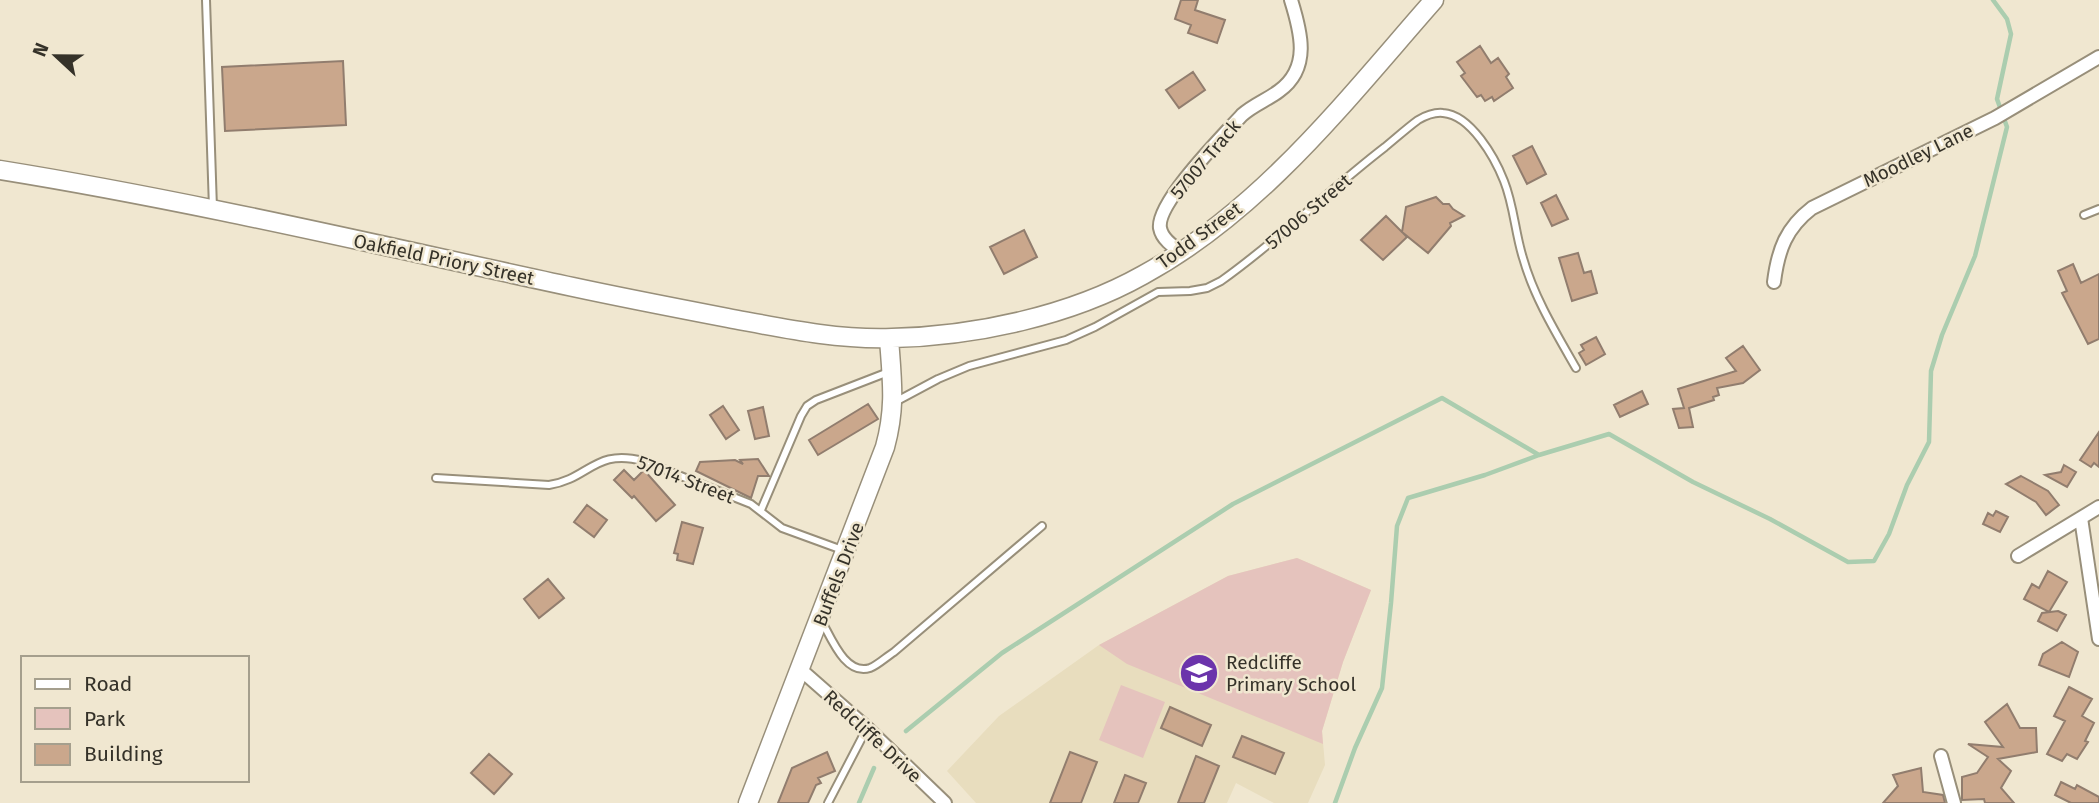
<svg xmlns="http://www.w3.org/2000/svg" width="2099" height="803" font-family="'Fira Sans',sans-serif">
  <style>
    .built { fill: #e8ddbe }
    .green { fill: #e5c3bd }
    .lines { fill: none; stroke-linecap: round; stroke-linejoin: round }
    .stream { stroke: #abcdaf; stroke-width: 4.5 }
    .building { fill: #caa78c; stroke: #917d6e; stroke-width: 2 }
    .lane-casing { stroke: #988f7a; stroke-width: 10 }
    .street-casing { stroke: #988f7a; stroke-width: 16 }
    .secondary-casing { stroke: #988f7a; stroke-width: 21 }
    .lane { stroke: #fff; stroke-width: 6 }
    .street { stroke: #fff; stroke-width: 12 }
    .secondary { stroke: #fff; stroke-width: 18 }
    .labels { text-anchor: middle; stroke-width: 5; stroke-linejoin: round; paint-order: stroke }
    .street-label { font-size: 19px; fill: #353229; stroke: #f0e7d0 }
    .poi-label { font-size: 19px; fill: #353229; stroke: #f0e7d0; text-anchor: start }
  </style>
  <rect width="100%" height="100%" fill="#f0e7d0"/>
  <path class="built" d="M 1297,558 L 1371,590 L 1343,662 L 1322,731 L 1325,765 L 1308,803 L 1274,803 L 1236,783 L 1227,803 L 976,803 L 947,771 L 999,716 L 1099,645 L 1228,576 Z"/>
  <path class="green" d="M 1297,558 L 1371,590 L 1343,662 L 1322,731 L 1323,744 L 1127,664 L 1099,645 L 1228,576 Z
    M 1121,685 L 1165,702 L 1143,758 L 1099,740 Z"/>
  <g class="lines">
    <path class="stream" d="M 906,731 L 1002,653 L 1233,504 L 1442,398 L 1539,455 L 1609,434 L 1693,482 L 1770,519 L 1848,562 L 1874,561 L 1889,534 L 1907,485 L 1929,442 L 1931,371 L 1942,335 L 1975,256 L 2007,127 L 1997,99 L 2011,34 L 2007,19 L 1993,0
      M 859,803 L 874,768
      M 1335,803 L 1355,748 L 1382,688 L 1391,603 L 1397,526 L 1408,498 L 1485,475 L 1539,455"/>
  </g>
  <path class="building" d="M 1181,0 L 1198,0 L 1195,10 L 1225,20 L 1217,43 L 1188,33 L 1191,25 L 1175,19 Z
    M 1480,46 L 1491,63 L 1498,58 L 1509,74 L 1506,77 L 1513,88 L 1494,101 L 1492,97 L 1485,101 L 1481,95 L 1477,97 L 1461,76 L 1465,73 L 1457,62 Z
    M 343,61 L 346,125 L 225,131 L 222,67 Z
    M 1193,72 L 1205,90 L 1179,108 L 1166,90 Z
    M 1532,146 L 1546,174 L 1527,184 L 1513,156 Z
    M 1556,195 L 1568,219 L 1552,226 L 1541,203 Z
    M 1436,197 L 1443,204 L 1449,204 L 1453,209 L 1464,216 L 1450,223 L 1451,226 L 1428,253 L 1402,232 L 1406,207 Z
    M 1386,216 L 1407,237 L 1383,260 L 1361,240 Z
    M 1024,230 L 1037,257 L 1004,274 L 990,247 Z
    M 1578,253 L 1584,273 L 1591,271 L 1597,293 L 1572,301 L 1559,258 Z
    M 2073,264 L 2081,283 L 2099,274 L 2099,339 L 2088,344 L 2062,293 L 2067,291 L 2058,271 Z
    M 1596,337 L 1605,354 L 1586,365 L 1579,353 L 1584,350 L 1581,345 Z
    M 1743,346 L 1760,370 L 1743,383 L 1717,388 L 1719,395 L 1713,397 L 1714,400 L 1689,408 L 1693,427 L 1679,428 L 1673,409 L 1684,408 L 1678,389 L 1736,371 L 1726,358 Z
    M 1642,391 L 1648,404 L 1620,417 L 1614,405 Z
    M 868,404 L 878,419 L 818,455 L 809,440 Z
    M 723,406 L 739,430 L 726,439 L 710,415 Z
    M 763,407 L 769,436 L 755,439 L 748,411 Z
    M 2099,432 L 2099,467 L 2094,463 L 2091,467 L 2080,460 Z
    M 758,459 L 769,476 L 758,476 L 751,498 L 696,471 L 700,462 L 735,460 L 743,464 L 740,460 Z
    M 2064,465 L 2076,472 L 2067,487 L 2045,475 L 2061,472 Z
    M 624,470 L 634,480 L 644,470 L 675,505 L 656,521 L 634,496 L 632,498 L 614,480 Z
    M 2021,476 L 2048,491 L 2059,505 L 2046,515 L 2036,502 L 2006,484 Z
    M 587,505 L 607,520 L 594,537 L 574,522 Z
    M 1996,511 L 2008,517 L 2000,532 L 1983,524 L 1988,513 L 1993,516 Z
    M 682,522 L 703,528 L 693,564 L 677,560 L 678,554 L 674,553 Z
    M 2048,571 L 2067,582 L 2049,612 L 2024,599 L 2032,584 L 2039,588 Z
    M 548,579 L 564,598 L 539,618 L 524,599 Z
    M 2058,611 L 2066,615 L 2057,631 L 2038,621 L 2042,613 Z
    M 2062,642 L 2078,652 L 2069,677 L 2039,665 L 2043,654 Z
    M 2069,687 L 2092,699 L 2082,716 L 2094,723 L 2085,741 L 2088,742 L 2077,759 L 2067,754 L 2062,761 L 2047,754 L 2065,721 L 2054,716 Z
    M 2007,704 L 2020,728 L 2036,728 L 2037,752 L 1998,759 L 2011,771 L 2001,788 L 2014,803 L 1985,803 L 1984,799 L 1962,800 L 1962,777 L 1977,773 L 1988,757 L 1968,744 L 2003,747 L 1985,722 Z
    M 1170,707 L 1211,725 L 1202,746 L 1161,728 Z
    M 1242,736 L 1284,753 L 1275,774 L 1233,757 Z
    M 827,752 L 835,771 L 818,778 L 821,783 L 816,785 L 808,803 L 778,803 L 792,768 Z
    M 1070,752 L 1097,762 L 1081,803 L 1050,803 Z
    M 489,754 L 512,774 L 494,794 L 471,773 Z
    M 1196,756 L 1219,766 L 1204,803 L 1178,803 Z
    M 1921,768 L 1923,792 L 1943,795 L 1945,803 L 1883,803 L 1898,786 L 1893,775 Z
    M 1125,775 L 1146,783 L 1138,803 L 1114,803 Z
    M 2061,782 L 2075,789 L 2077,785 L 2099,797 L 2099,803 L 2071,803 L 2055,795 Z"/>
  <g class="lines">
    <g class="lane-casing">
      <path id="lane" d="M 206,0 L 213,208
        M 2084,215 L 2099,209
        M 895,402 L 938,379 L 969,366 L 1066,340 L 1095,327 L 1158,292 L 1190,291 L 1207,288 L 1221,281 C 1279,240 1329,190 1385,147 C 1396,138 1407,128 1418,120 C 1425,116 1434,112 1443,113 C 1471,115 1495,158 1504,181 C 1514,206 1515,233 1523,258 C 1534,297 1556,333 1576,368
        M 436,478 L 549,485 C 589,479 595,448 643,461 L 751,504 L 782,528 L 845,551
        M 761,510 L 801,416 L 807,406 L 816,400 L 891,371
        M 821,620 C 831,637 845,676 870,668 C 878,665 886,657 894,652 L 1042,526
        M 828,803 L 867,728"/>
    </g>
    <g class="street-casing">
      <path id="street" d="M 1182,252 C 1172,246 1162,239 1160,228 C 1156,203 1224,135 1242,115 C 1253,105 1267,100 1279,91 C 1311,68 1301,32 1291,0
        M 1774,282 C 1778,250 1786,228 1812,208 L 1995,118 L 2099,57
        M 2081,518 L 2099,639
        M 2018,556 L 2099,507
        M 801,670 L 867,728 L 945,803
        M 1941,756 L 1954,803"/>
    </g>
    <g class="secondary-casing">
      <path id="secondary" d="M 0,170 C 192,201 382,246 573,287 C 624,298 676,308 728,318 C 782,328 837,340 892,338 C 975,336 1070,316 1143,275 C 1262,210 1346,100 1434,0
        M 748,803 L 885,447 C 896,407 892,380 889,339"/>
    </g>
    <use href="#lane" class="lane"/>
    <use href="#street" class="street"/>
    <use href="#secondary" class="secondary"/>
  </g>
  <defs>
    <g id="school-disc" transform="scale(2.0125)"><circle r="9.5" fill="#6b34ab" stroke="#f0e7d0"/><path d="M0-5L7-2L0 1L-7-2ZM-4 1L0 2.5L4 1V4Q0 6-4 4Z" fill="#fff"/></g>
  </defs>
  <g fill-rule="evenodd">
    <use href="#school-disc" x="1199" y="673"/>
  </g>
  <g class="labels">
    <g class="street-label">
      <text transform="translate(1918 155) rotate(-26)" y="7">Moodley Lane</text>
      <text transform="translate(1205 159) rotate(-50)" y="7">57007 Track</text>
      <text transform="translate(1308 211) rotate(-40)" y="7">57006 Street</text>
      <text transform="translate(1199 235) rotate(-36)" y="7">Todd Street</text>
      <text transform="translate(444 259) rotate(12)" y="7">Oakfield Priory Street</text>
      <text transform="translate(686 479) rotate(21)" y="7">57014 Street</text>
      <text transform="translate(838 574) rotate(-69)" y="7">Buffels Drive</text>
      <text transform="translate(873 736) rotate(43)" y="7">Redcliffe Drive</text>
    </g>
    <g class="poi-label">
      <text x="1226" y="669">Redcliffe<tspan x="1226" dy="22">Primary School</tspan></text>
    </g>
  </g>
  <rect x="21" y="656" width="228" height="126" fill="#f0e7d0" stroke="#a59f8d" stroke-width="2"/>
  <rect x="35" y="679" width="35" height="10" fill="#ffffff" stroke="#a59f8d" stroke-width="2"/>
  <text x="84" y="691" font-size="21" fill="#353229">Road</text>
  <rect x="35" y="708" width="35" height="21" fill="#e5c3bd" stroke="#a59f8d" stroke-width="2"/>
  <text x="84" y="726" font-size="21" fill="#353229">Park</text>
  <rect x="35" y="744" width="35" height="21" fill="#caa78c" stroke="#a59f8d" stroke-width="2"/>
  <text x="84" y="761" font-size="21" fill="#353229">Building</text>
  <g transform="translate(56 56) rotate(292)" stroke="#f0e7d0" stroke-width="5" paint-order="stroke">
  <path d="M0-5L12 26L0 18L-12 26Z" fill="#353229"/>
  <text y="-10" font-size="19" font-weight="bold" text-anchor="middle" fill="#353229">N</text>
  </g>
</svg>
